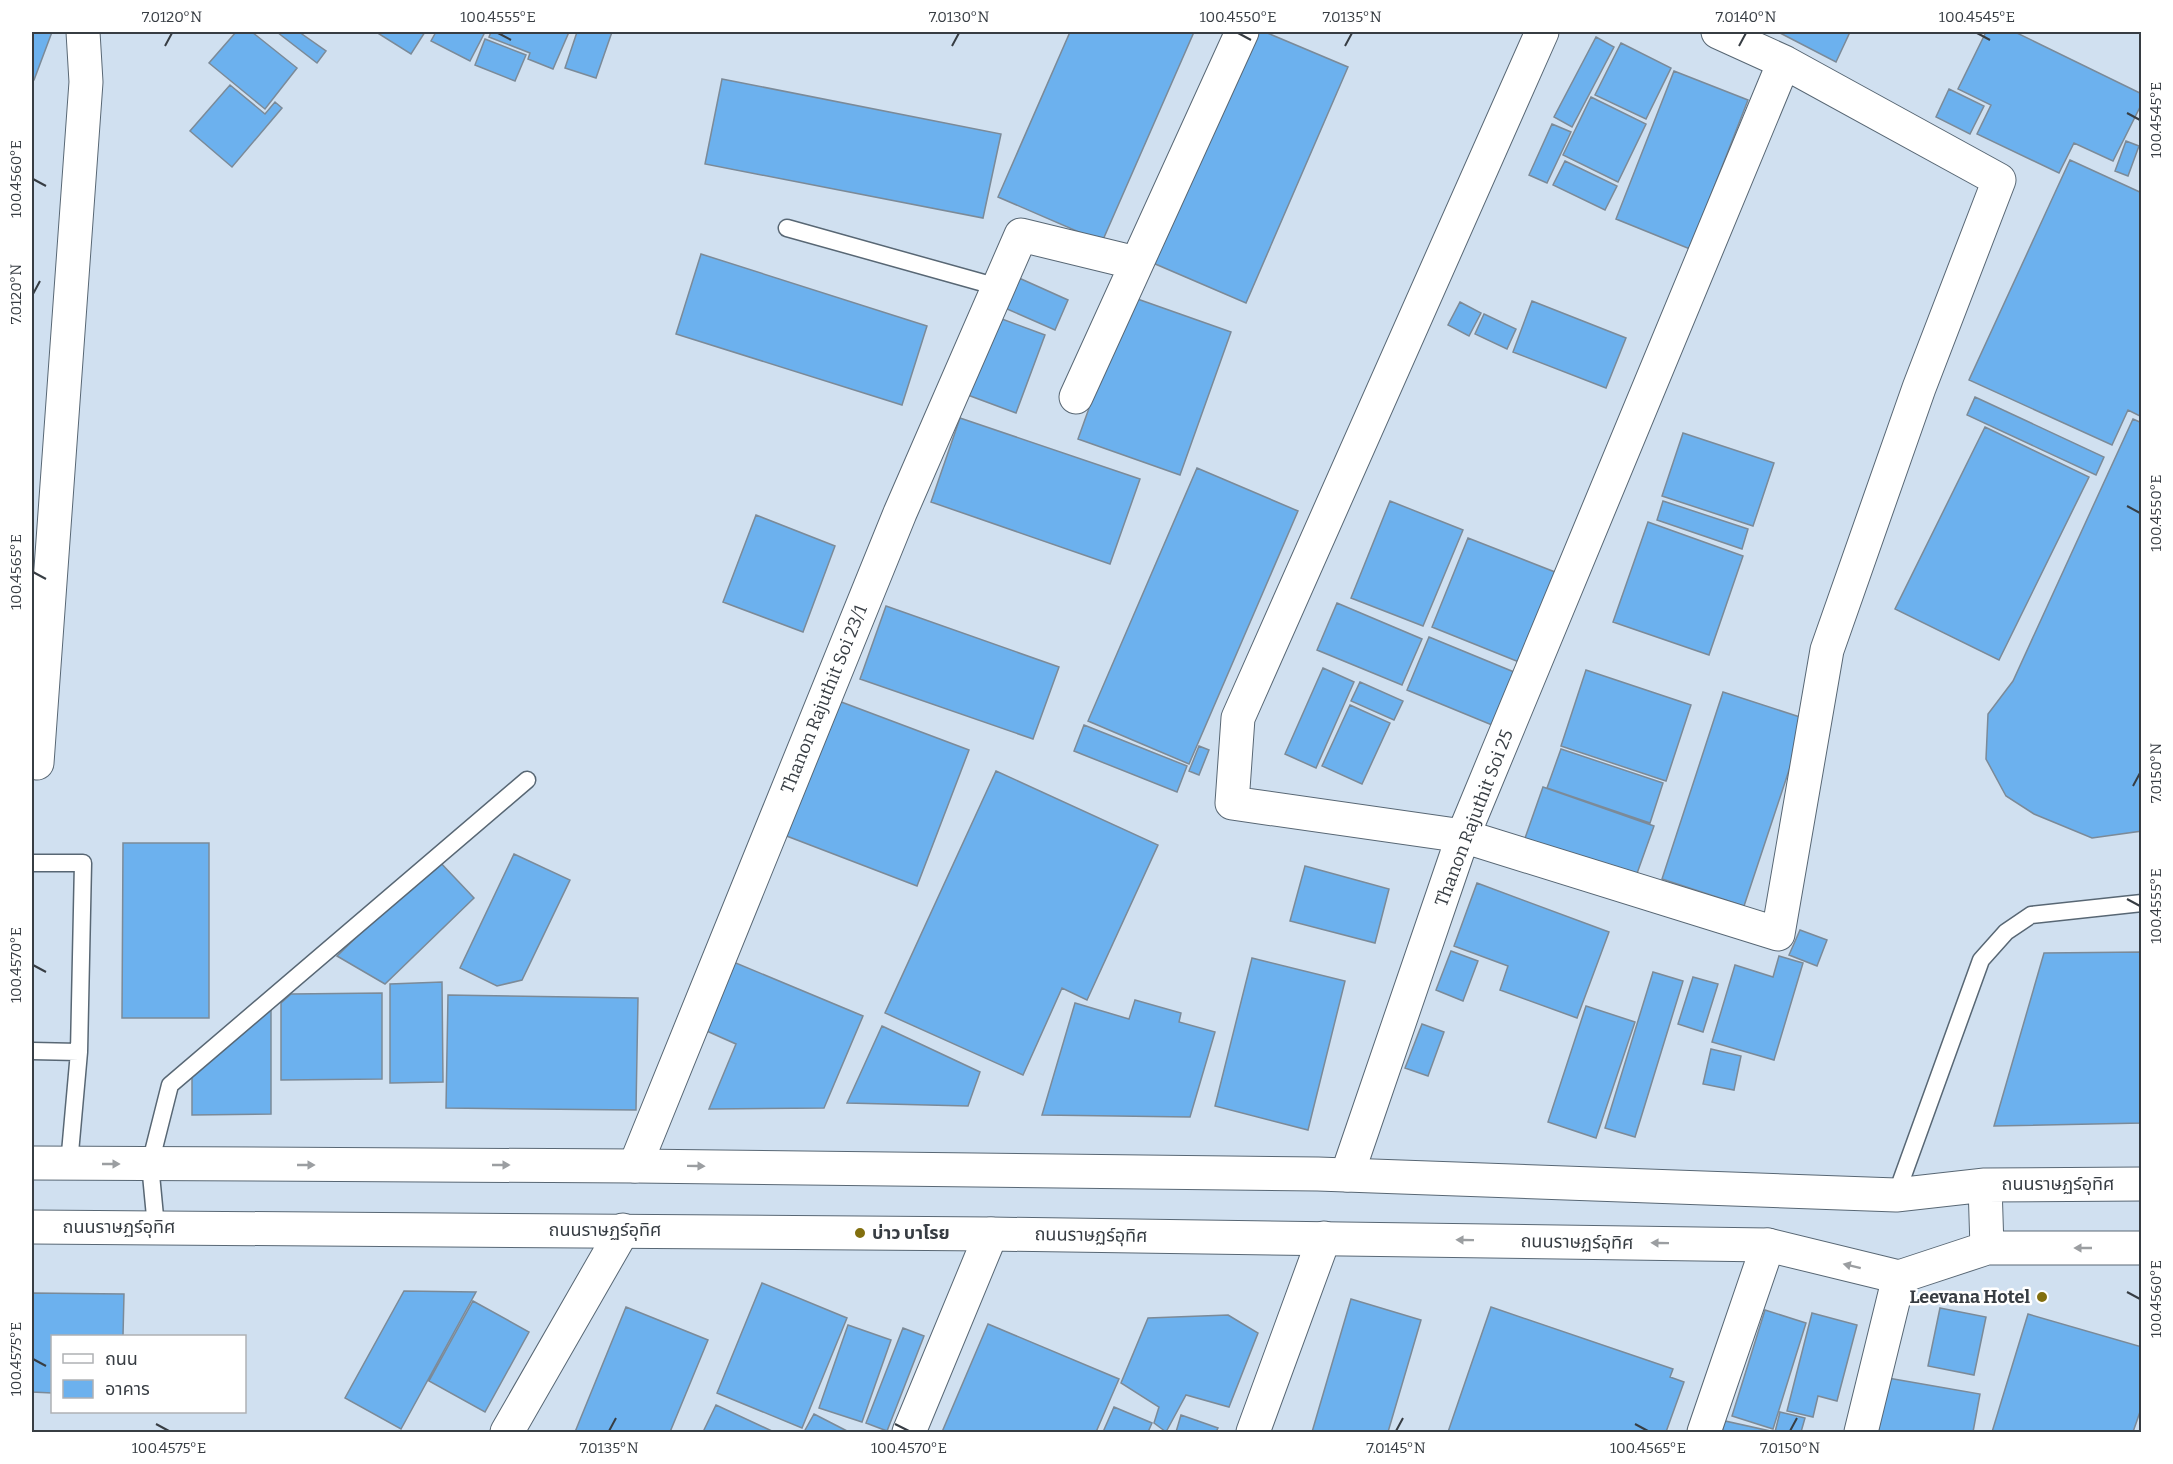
<svg xmlns="http://www.w3.org/2000/svg" width="2173" height="1464" font-family="Bitter,'Noto Sans Thai',serif">
  <style>
    .building { fill: #6cb1ee; stroke: #7b8a98; stroke-width: 1.5 }
    .lines { fill: none; stroke-linecap: round; stroke-linejoin: round }
    .service-casing { stroke: #586774; stroke-width: 19 }
    .minor-casing { stroke: #586774; stroke-width: 35 }
    .tertiary-casing { stroke: #586774; stroke-width: 35 }
    .service { stroke: #fff; stroke-width: 16 }
    .minor { stroke: #fff; stroke-width: 33 }
    .tertiary { stroke: #fff; stroke-width: 33 }
    .oneway { fill: #9b9ea1 }
    .ticks { fill: none; stroke: #373d43; stroke-width: 2 }
    .poi-dot { fill: #826f0e; stroke: #fff; stroke-width: 2 }
    .labels { text-anchor: middle; stroke-width: 5; stroke-linejoin: round; paint-order: stroke }
    .street-label { font-size: 18px; fill: #373d43; stroke: #fff }
    .poi-label { font-size: 18px; font-weight: bold; fill: #373d43; stroke: #fff; text-anchor: start }
    .neatline { fill: none; stroke: #373d43; stroke-width: 2 }
    .ticks-label { font-size: 15px; text-anchor: middle; fill: #373d43 }
  </style>
  <rect width="100%" height="100%" fill="#d0e0f0"/>
  <path class="building" d="M 32,32 L 52,32 L 34,80 L 32,80 Z
    M 236,32 L 252,32 L 297,68 L 265,109 L 209,63 Z
    M 277,32 L 299,32 L 326,51 L 317,63 Z
    M 376,32 L 425,32 L 411,54 Z
    M 436,32 L 485,32 L 470,61 L 431,41 Z
    M 491,32 L 569,32 L 553,69 L 528,59 L 530,53 L 489,37 Z
    M 577,32 L 612,32 L 596,78 L 565,68 Z
    M 1070,32 L 1194,32 L 1102,242 L 998,197 Z
    M 1253,32 L 1265,32 L 1348,67 L 1246,303 L 1153,263 Z
    M 1781,32 L 1850,32 L 1836,62 L 1780,33 Z
    M 1986,32 L 2015,32 L 2142,94 L 2142,103 L 2113,161 L 2074,143 L 2059,173 L 1977,134 L 1991,105 L 1958,89 Z
    M 1596,37 L 1614,47 L 1572,127 L 1554,117 Z
    M 485,39 L 526,55 L 515,81 L 475,65 Z
    M 1621,43 L 1671,68 L 1646,119 L 1595,95 Z
    M 1674,71 L 1748,100 L 1690,249 L 1616,219 Z
    M 722,79 L 1001,134 L 983,218 L 705,164 Z
    M 230,85 L 265,114 L 275,102 L 282,108 L 232,167 L 190,131 Z
    M 1949,89 L 1984,106 L 1970,134 L 1936,117 Z
    M 1591,97 L 1646,124 L 1618,182 L 1563,155 Z
    M 1552,124 L 1571,132 L 1547,183 L 1529,175 Z
    M 2126,141 L 2139,146 L 2128,176 L 2115,171 Z
    M 2070,160 L 2142,193 L 2142,417 L 2128,410 L 2112,445 L 1969,380 Z
    M 1565,161 L 1617,186 L 1605,210 L 1553,185 Z
    M 701,254 L 927,326 L 902,405 L 676,334 Z
    M 1019,278 L 1068,300 L 1055,330 L 1005,308 Z
    M 1129,296 L 1231,332 L 1180,475 L 1078,439 Z
    M 1532,301 L 1626,338 L 1606,388 L 1513,352 Z
    M 1460,302 L 1481,313 L 1469,336 L 1448,325 Z
    M 1484,314 L 1516,329 L 1507,349 L 1475,334 Z
    M 994,316 L 1045,335 L 1016,413 L 965,394 Z
    M 1975,397 L 2104,457 L 2096,475 L 1967,415 Z
    M 960,418 L 1140,479 L 1110,564 L 931,502 Z
    M 2133,419 L 2142,423 L 2142,831 L 2092,838 L 2034,814 L 2006,796 L 1986,759 L 1988,714 L 2013,681 Z
    M 1985,427 L 2089,477 L 1999,660 L 1895,609 Z
    M 1683,433 L 1774,463 L 1753,526 L 1662,496 Z
    M 1197,468 L 1298,511 L 1189,764 L 1088,721 Z
    M 1390,501 L 1463,530 L 1423,626 L 1351,598 Z
    M 1663,501 L 1748,529 L 1742,549 L 1657,520 Z
    M 756,515 L 835,546 L 803,632 L 723,602 Z
    M 1648,522 L 1743,556 L 1709,655 L 1613,622 Z
    M 1468,538 L 1555,572 L 1519,662 L 1432,627 Z
    M 1337,603 L 1422,639 L 1402,685 L 1317,650 Z
    M 886,606 L 1059,667 L 1033,739 L 860,679 Z
    M 1429,637 L 1514,672 L 1492,725 L 1407,690 Z
    M 1323,668 L 1354,682 L 1316,768 L 1285,754 Z
    M 1586,670 L 1691,705 L 1666,781 L 1561,746 Z
    M 1360,682 L 1403,701 L 1394,720 L 1351,701 Z
    M 1723,692 L 1806,719 L 1744,906 L 1662,879 Z
    M 836,700 L 969,750 L 917,886 L 784,835 Z
    M 1350,705 L 1390,723 L 1362,784 L 1322,766 Z
    M 1084,725 L 1187,766 L 1177,792 L 1074,751 Z
    M 1199,746 L 1209,750 L 1199,775 L 1189,771 Z
    M 1561,749 L 1663,783 L 1650,823 L 1547,788 Z
    M 996,771 L 1158,845 L 1087,1000 L 1062,988 L 1023,1075 L 885,1013 Z
    M 1543,787 L 1654,826 L 1635,879 L 1524,841 Z
    M 123,843 L 209,843 L 209,1018 L 122,1018 Z
    M 514,854 L 570,880 L 522,980 L 497,986 L 460,968 Z
    M 437,859 L 474,898 L 385,984 L 337,956 Z
    M 1305,866 L 1389,889 L 1375,943 L 1290,921 Z
    M 1477,883 L 1609,932 L 1577,1018 L 1500,990 L 1508,966 L 1454,946 Z
    M 1800,930 L 1827,940 L 1817,966 L 1789,955 Z
    M 1451,951 L 1478,961 L 1463,1001 L 1436,990 Z
    M 2142,952 L 2142,1123 L 1994,1126 L 2044,953 Z
    M 719,956 L 863,1016 L 824,1108 L 709,1109 L 736,1044 L 691,1024 Z
    M 1779,956 L 1803,963 L 1774,1060 L 1712,1042 L 1735,965 L 1773,977 Z
    M 1252,958 L 1345,981 L 1308,1130 L 1215,1106 Z
    M 1653,972 L 1683,981 L 1635,1137 L 1605,1128 Z
    M 1693,977 L 1718,984 L 1703,1032 L 1678,1024 Z
    M 442,982 L 443,1082 L 390,1083 L 390,984 Z
    M 382,993 L 382,1079 L 281,1080 L 281,1003 L 291,994 Z
    M 448,995 L 638,998 L 636,1110 L 446,1108 Z
    M 1135,1000 L 1181,1013 L 1179,1022 L 1215,1032 L 1190,1117 L 1042,1115 L 1075,1003 L 1129,1019 Z
    M 271,1006 L 271,1114 L 192,1115 L 192,1068 Z
    M 1586,1006 L 1635,1022 L 1596,1138 L 1548,1122 Z
    M 1422,1024 L 1444,1032 L 1428,1076 L 1405,1068 Z
    M 882,1026 L 980,1072 L 968,1106 L 847,1103 Z
    M 1711,1049 L 1741,1056 L 1734,1090 L 1703,1084 Z
    M 762,1283 L 847,1318 L 802,1428 L 717,1393 Z
    M 404,1291 L 476,1292 L 401,1429 L 345,1398 Z
    M 32,1293 L 124,1294 L 123,1336 L 52,1336 L 52,1393 L 32,1392 Z
    M 1351,1299 L 1421,1320 L 1388,1432 L 1312,1432 Z
    M 473,1301 L 529,1332 L 485,1412 L 429,1381 Z
    M 626,1307 L 708,1340 L 670,1432 L 575,1432 Z
    M 1491,1307 L 1673,1369 L 1670,1377 L 1684,1382 L 1666,1432 L 1448,1432 Z
    M 1940,1308 L 1986,1317 L 1974,1375 L 1928,1366 Z
    M 1765,1310 L 1806,1323 L 1773,1429 L 1732,1416 Z
    M 1812,1313 L 1857,1325 L 1837,1401 L 1818,1396 L 1813,1417 L 1787,1411 Z
    M 2028,1314 L 2142,1347 L 2142,1406 L 2133,1432 L 1992,1432 Z
    M 1228,1315 L 1258,1333 L 1229,1407 L 1186,1395 L 1166,1432 L 1154,1423 L 1159,1407 L 1121,1383 L 1148,1318 Z
    M 988,1324 L 1119,1379 L 1096,1432 L 942,1432 Z
    M 848,1325 L 891,1340 L 862,1422 L 819,1408 Z
    M 903,1328 L 924,1336 L 887,1431 L 866,1423 Z
    M 1888,1378 L 1980,1394 L 1973,1432 L 1878,1432 Z
    M 716,1405 L 774,1432 L 703,1432 Z
    M 1114,1407 L 1152,1423 L 1148,1432 L 1103,1432 Z
    M 1780,1412 L 1805,1418 L 1801,1432 L 1722,1432 L 1725,1421 L 1775,1432 Z
    M 814,1414 L 849,1432 L 804,1432 Z
    M 1181,1415 L 1218,1428 L 1216,1432 L 1176,1432 Z"/>
  <g class="lines">
    <g class="service-casing">
      <path id="service" d="M 787,228 L 998,287
        M 32,863 L 83,863 L 79,1052 L 69,1164
        M 32,1051 L 79,1052
        M 1896,1195 L 1981,960 L 2006,932 L 2031,915 L 2142,903
        M 156,1227 L 150,1164 L 170,1085 L 527,780"/>
    </g>
    <g class="minor-casing">
      <path id="minor" d="M 1542,32 L 1238,718 L 1232,803 L 1463,836 L 1778,934 L 1827,650 L 1919,388 L 1999,180 L 1784,62 L 1718,32
        M 1076,397 L 1242,32
        M 37,763 L 86,82 L 83,32
        M 635,1166 L 900,513 L 1021,235 L 1136,263
        M 1347,1175 L 1463,836 L 1784,62
        M 507,1432 L 623,1230
        M 909,1432 L 991,1234
        M 1253,1432 L 1324,1238
        M 1704,1432 L 1768,1245
        M 1861,1432 L 1899,1277"/>
    </g>
    <g class="tertiary-casing">
      <path id="tertiary" d="M 32,1163 L 635,1166 L 1318,1174 L 1896,1195 L 1985,1185 L 2142,1184
        M 1985,1185 L 1987,1248
        M 32,1227 L 991,1234 L 1768,1245 L 1899,1277 L 1987,1248 L 2142,1248"/>
    </g>
    <use href="#service" class="service"/>
    <use href="#minor" class="minor"/>
    <use href="#tertiary" class="tertiary"/>
  </g>
  <defs><path id="oneway-solid" d="M-6-.8H1V-3.2L6.5 0L1 3.2V.8H-6Z" transform="scale(1.5)"/></defs>
  <g class="oneway">
    <use href="#oneway-solid" transform="translate(111 1164)"/>
    <use href="#oneway-solid" transform="translate(306 1165)"/>
    <use href="#oneway-solid" transform="translate(501 1165)"/>
    <use href="#oneway-solid" transform="translate(696 1166) rotate(1)"/>
    <use href="#oneway-solid" transform="translate(1465 1240) rotate(-179)"/>
    <use href="#oneway-solid" transform="translate(1660 1243) rotate(-179)"/>
    <use href="#oneway-solid" transform="translate(2083 1248) rotate(180)"/>
    <use href="#oneway-solid" transform="translate(1852 1266) rotate(-166)"/>
  </g>
  <path class="ticks" d="M 498,33 L 511,40M 1238,33 L 1251,40M 1977,33 L 1990,40M 165,46 L 172,33M 952,46 L 959,33M 1345,46 L 1352,33M 1739,46 L 1746,33M 2127,113 L 2140,120M 33,179 L 46,186M 33,294 L 40,281M 2127,506 L 2140,513M 33,572 L 46,579M 2133,786 L 2140,773M 2127,899 L 2140,906M 33,965 L 46,972M 2127,1292 L 2140,1299M 33,1359 L 46,1366M 156,1424 L 169,1431M 895,1424 L 909,1431M 1635,1424 L 1648,1431M 609,1431 L 616,1418M 1396,1431 L 1403,1418M 1790,1431 L 1797,1418"/>
  <g class="poi-dot">
    <circle cx="860" cy="1233" r="6"/>
    <circle cx="2042" cy="1297" r="6"/>
  </g>
  <g class="labels">
    <g class="street-label">
      <text transform="translate(824 699) rotate(-68)" y="6">Thanon Rajuthit Soi 23/1</text>
      <text transform="translate(1474 818) rotate(-69)" y="6">Thanon Rajuthit Soi 25</text>
      <text x="2058" y="1190">ถนนราษฏร์อุทิศ</text>
      <text x="119" y="1233">ถนนราษฏร์อุทิศ</text>
      <text x="605" y="1236">ถนนราษฏร์อุทิศ</text>
      <text transform="translate(1091 1235) rotate(1)" y="6">ถนนราษฏร์อุทิศ</text>
      <text transform="translate(1577 1242) rotate(1)" y="6">ถนนราษฏร์อุทิศ</text>
    </g>
    <g class="poi-label">
      <text x="872" y="1239">บ่าว บาโรย</text>
      <text x="2030" y="1303" text-anchor="end">Leevana Hotel</text>
    </g>
  </g>
  <rect width="2173" height="1464" fill="none" stroke="#ffffff" stroke-width="66"/>
  <rect x="51" y="1335" width="195" height="78" fill="#ffffff" stroke="#afb1b4" stroke-width="1.5"/>
  <rect x="63" y="1354" width="30" height="9" fill="#ffffff" stroke="#afb1b4" stroke-width="1.5"/>
  <text x="105" y="1365" font-size="18" fill="#373d43">ถนน</text>
  <rect x="63" y="1380" width="30" height="18" fill="#6cb1ee" stroke="#afb1b4" stroke-width="1.5"/>
  <text x="105" y="1395" font-size="18" fill="#373d43">อาคาร</text>
  <rect x="33" y="33" width="2107" height="1398" class="neatline"/>
  <g class="ticks-label">
    <text x="172" y="22">7.0120°N</text>
    <text x="498" y="22">100.4555°E</text>
    <text x="959" y="22">7.0130°N</text>
    <text x="1238" y="22">100.4550°E</text>
    <text x="1352" y="22">7.0135°N</text>
    <text x="1746" y="22">7.0140°N</text>
    <text x="1977" y="22">100.4545°E</text>
    <text transform="translate(2156 120) rotate(-90)" y="5">100.4545°E</text>
    <text transform="translate(16 179) rotate(-90)" y="5">100.4560°E</text>
    <text transform="translate(16 294) rotate(-90)" y="5">7.0120°N</text>
    <text transform="translate(2156 513) rotate(-90)" y="5">100.4550°E</text>
    <text transform="translate(16 572) rotate(-90)" y="5">100.4565°E</text>
    <text transform="translate(2156 773) rotate(-90)" y="5">7.0150°N</text>
    <text transform="translate(2156 906) rotate(-90)" y="5">100.4555°E</text>
    <text transform="translate(16 965) rotate(-90)" y="5">100.4570°E</text>
    <text transform="translate(2156 1299) rotate(-90)" y="5">100.4560°E</text>
    <text transform="translate(16 1359) rotate(-90)" y="5">100.4575°E</text>
    <text x="169" y="1453">100.4575°E</text>
    <text x="609" y="1453">7.0135°N</text>
    <text x="909" y="1453">100.4570°E</text>
    <text x="1396" y="1453">7.0145°N</text>
    <text x="1648" y="1453">100.4565°E</text>
    <text x="1790" y="1453">7.0150°N</text>
  </g>
</svg>
